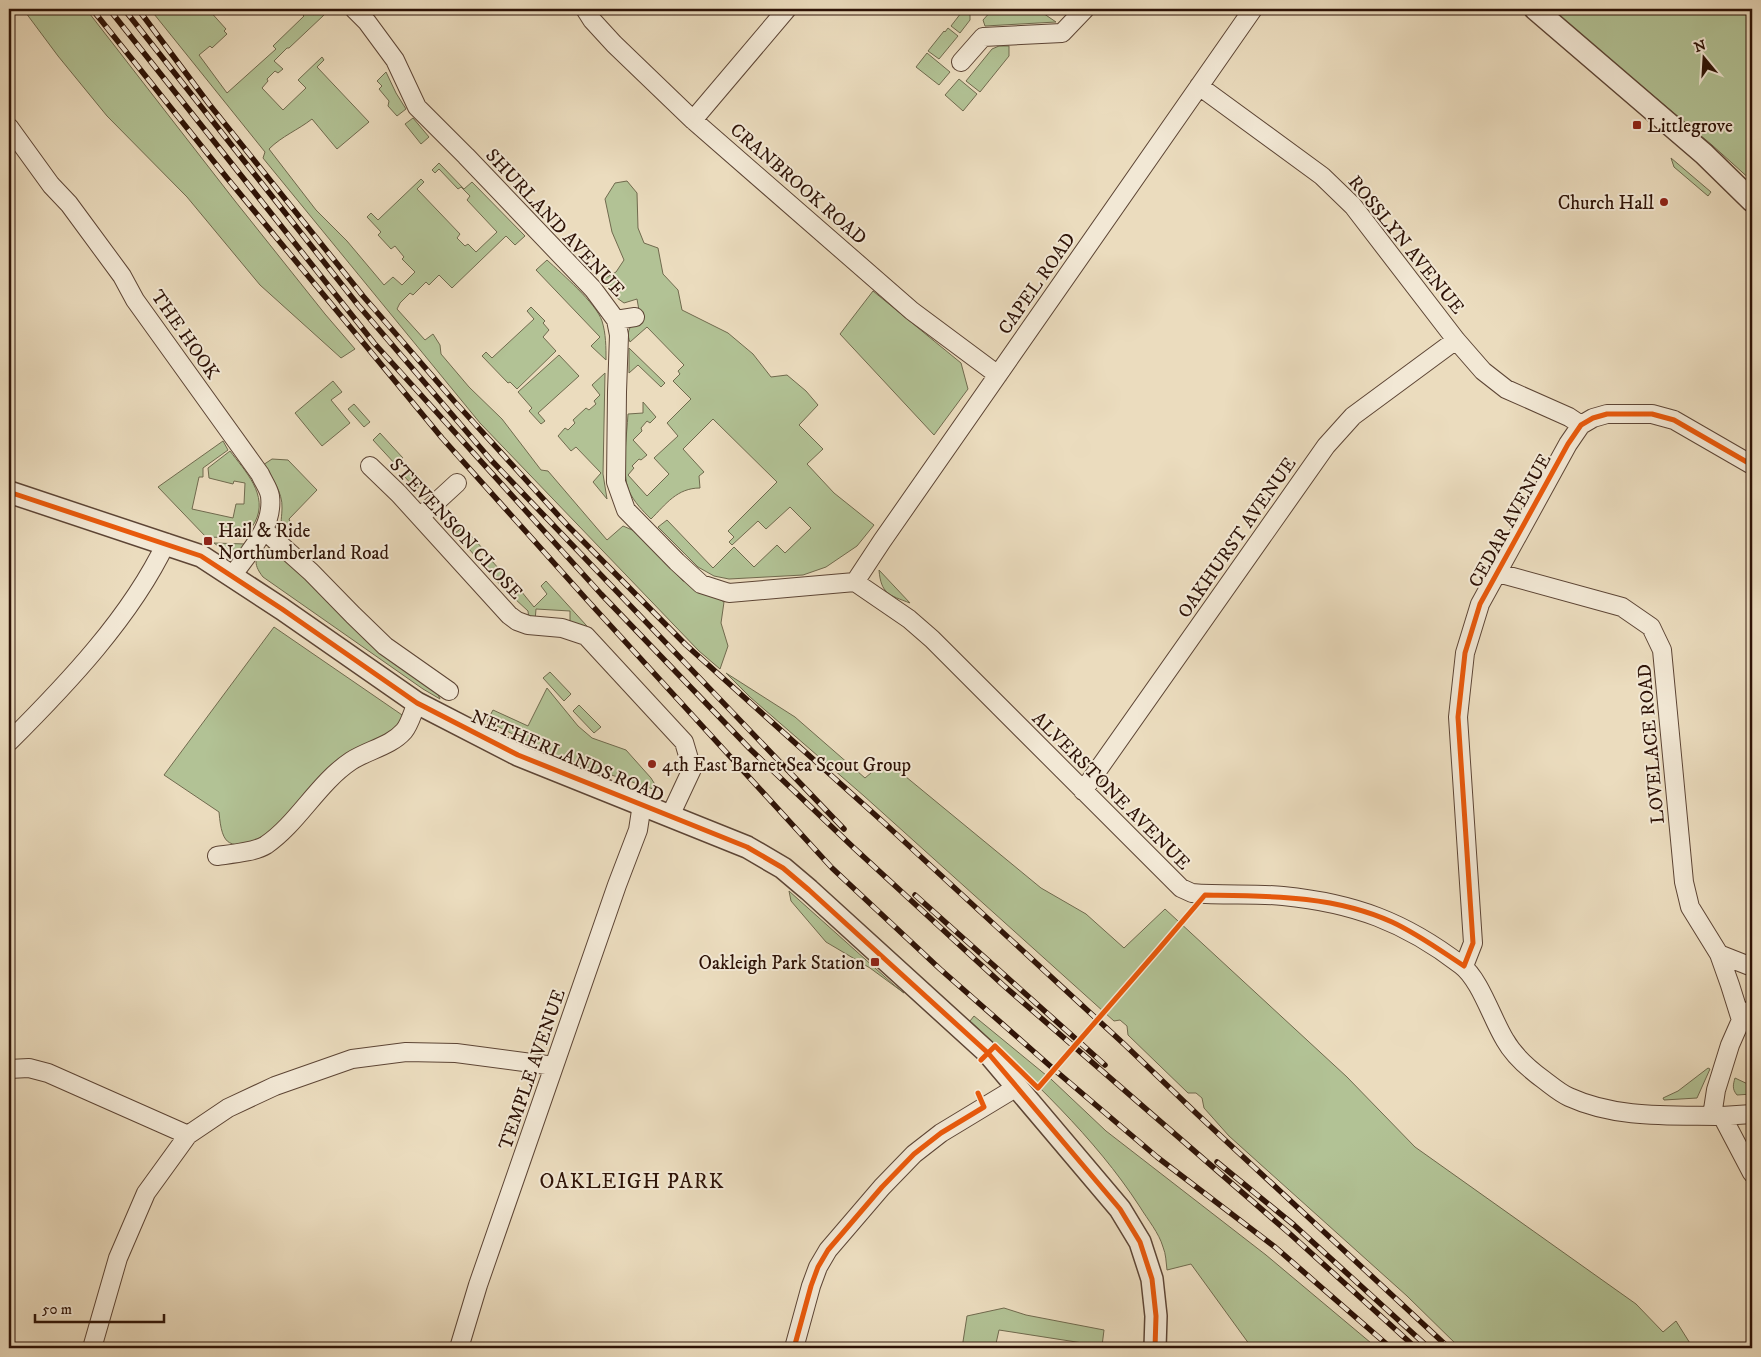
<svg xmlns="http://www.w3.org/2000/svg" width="1761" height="1357" font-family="'IM FELL DW Pica',serif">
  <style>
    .green { fill: #b2c295; stroke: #706a4e }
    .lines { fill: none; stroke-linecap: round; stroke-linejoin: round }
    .minor-casing { stroke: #5d4535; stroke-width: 20 }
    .tertiary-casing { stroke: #5d4535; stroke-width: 24 }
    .minor { stroke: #f2e8d5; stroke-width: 18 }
    .tertiary { stroke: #f2e8d5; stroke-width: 21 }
    .rail-casing { stroke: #2e1307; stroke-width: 5.5 }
    .rail { stroke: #f2e8d5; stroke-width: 4; stroke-dasharray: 11; stroke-linecap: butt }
    .cycleway-casing { stroke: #f2e8d5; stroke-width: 8 }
    .cycleway { stroke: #e8590c; stroke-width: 5 }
    .poi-dot { fill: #8f2418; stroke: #f2e8d5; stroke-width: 2 }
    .labels { text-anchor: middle; stroke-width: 4; stroke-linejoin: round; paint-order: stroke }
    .poi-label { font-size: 19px; fill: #2e1307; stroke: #f2e8d5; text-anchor: start }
    .street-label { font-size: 19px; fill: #2e1307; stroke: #f2e8d5 }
    .quarter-label { font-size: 21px; letter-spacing: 1px; fill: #2e1307; stroke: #f2e8d5 }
  </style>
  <rect width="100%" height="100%" fill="#ebdcbe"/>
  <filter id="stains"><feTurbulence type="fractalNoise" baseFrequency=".004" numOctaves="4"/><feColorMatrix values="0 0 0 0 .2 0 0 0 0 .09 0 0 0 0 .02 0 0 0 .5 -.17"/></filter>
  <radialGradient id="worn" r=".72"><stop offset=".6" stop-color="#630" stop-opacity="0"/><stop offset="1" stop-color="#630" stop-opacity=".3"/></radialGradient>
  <path class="green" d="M 23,9 L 86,9 L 235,201 L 325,314 L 355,349 L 341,358 L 260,285 L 187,197 L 107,116 L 58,56 Z
    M 150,9 L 208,9 L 226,29 L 224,31 L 227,34 L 212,48 L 210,46 L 199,55 L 227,93 L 276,49 L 273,46 L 304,16 L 297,9 L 307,9 L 313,15 L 319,10 L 324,15 L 289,48 L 287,48 L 274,61 L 283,69 L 278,73 L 275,71 L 267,79 L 268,81 L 262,88 L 283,110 L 306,88 L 298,80 L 322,57 L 324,60 L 317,67 L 369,122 L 337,149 L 312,119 C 298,130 282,136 269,149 L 316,210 L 347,241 L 384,285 L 393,277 L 402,285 L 415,272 L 402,259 L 404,257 L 395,246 L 391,249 L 378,235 L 381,232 L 367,217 L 371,213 L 378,220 L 421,179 L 424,182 L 417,189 L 460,234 L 457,238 L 465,246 L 468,244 L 476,252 L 497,232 L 467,200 L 470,196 L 461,187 L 458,189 L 439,169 L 435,173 L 432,170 L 439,163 L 464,189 L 472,182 L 525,236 L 515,245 L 506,236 L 452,288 L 439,275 L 429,285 L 426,282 L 413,295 L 410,293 L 400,303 L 397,309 L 425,340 L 433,334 L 440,345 L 441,354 L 469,387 L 502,419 L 541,470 L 548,471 L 607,540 L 623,526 L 637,532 L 683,581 L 700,587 L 724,602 L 721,623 L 728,646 L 720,669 L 699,651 L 480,423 L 267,163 L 263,158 L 265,152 Z
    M 960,9 L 965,9 L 970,13 L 970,20 L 960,33 L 951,26 L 961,13 Z
    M 993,9 L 1037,9 L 1056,22 L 985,26 L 983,20 Z
    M 1550,9 L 1752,9 L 1752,181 L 1712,145 Z
    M 948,28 L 958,36 L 939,59 L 928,51 L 944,31 L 945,32 Z
    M 999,46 L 1009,46 L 1009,56 L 980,92 L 966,81 L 992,49 Z
    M 927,53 L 950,72 L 939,85 L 916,67 Z
    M 386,72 L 396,93 L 406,109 L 397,116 L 388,106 L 389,101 L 379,89 L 382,86 L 377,81 Z
    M 959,79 L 977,94 L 963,111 L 945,95 Z
    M 413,118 L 429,137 L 421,144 L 405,124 Z
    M 1671,158 L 1711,192 L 1708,196 L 1674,167 Z
    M 627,181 L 637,193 L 638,228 L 644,243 L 658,248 L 663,274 L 678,290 L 682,310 L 728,333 L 753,354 L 771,377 L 787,375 L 806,391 L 818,405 L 799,425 L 823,449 L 807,464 L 834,493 L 874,525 L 857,546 L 826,567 L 803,575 L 729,579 L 714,576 L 698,567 L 658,527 L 667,520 L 713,568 L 734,547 L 754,567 L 777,545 L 785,553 L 811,528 L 790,507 L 766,529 L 758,521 L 732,545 L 729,542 L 734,537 L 728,531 L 777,482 L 713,419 L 683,449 L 704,472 L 699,476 L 700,488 C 677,488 666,504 651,519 C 643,511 634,502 629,491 C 621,473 627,434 628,414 L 643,413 L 643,402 L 656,417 L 650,423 L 647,421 L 641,428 L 642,431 L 633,440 L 647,455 L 641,460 L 639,459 L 632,466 L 634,468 L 628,475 L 647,496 L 669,474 L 654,458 L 678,436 L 667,423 L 691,399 L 673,381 L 680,374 L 678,371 L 684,365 L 647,327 L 630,342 C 625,330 632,324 640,316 L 637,299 L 624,303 L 617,298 L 602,280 L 616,272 L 624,260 L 612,232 L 605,199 L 615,183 Z
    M 547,260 C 562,274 596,303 602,321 C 606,334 606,347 606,360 L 591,346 L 600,337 L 536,270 Z
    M 873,291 L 961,363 L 968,389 L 934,435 L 840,334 Z
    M 531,307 L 545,321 L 543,323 L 549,330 L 543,337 L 556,351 L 517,389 L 510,382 L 508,383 L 482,356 L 486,352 L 492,358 L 534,319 L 527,311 Z
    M 629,348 L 665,383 L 661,387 L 638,365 L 629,373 Z
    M 559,355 L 579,376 L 538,413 L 545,421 L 541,424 L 529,411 L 532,408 L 518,392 Z
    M 605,373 L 603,474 L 607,499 L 593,482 L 601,473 L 576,447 L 571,451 L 558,436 L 565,428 L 568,430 L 575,423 L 573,420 L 586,408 L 589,410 L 596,404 L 594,401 L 600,395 L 592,385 Z
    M 333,381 L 342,392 L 331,400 L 350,423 L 322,446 L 295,413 Z
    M 354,404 L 370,422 L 364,427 L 348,409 Z
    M 380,433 L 403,458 L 396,465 L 373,440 Z
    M 223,441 L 228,450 L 203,468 L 203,477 L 199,477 L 192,509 L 233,518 L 236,504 L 244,504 L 245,483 L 234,481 L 233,484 L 209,478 L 208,468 L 230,451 C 245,471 269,495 255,522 C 252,528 247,533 243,538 L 206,537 L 158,487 Z
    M 272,459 L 288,460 L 317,490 L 289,519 L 291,524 L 282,532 C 280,523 282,516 282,508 C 283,493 271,475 263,465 Z
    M 411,468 L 424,483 L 416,489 L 403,475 Z
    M 463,527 L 484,550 L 476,557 L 455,533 Z
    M 214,543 L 246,544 L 238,552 L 228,554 Z
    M 270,547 L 277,549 L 436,690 L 440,699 L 423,689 L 263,577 C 252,563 254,555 270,547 Z
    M 491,560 L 509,580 L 502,587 L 484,566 Z
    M 879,570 L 910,603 C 889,595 881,594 879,570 Z
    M 546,581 L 596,636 L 570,624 L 570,611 L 536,609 L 535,621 L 529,620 L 528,611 L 514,598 L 521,591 L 534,607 L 547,594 L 541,586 Z
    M 274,627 L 405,717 L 399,727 L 262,839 C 230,849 222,848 219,812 L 164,775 Z
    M 550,672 L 571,694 L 564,701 L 543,678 Z
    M 726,673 L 795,717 L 865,778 L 885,761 L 894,767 L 1041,888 L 1086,914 L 1124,948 L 1165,909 L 1347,1077 L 1415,1147 L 1636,1304 L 1663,1332 L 1676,1321 L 1693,1348 L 1460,1348 L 1407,1296 L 1229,1136 L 1204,1108 L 1202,1098 L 1196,1093 L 1188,1093 L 1128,1035 L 1127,1026 L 1120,1020 L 1114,1021 L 864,796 L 750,697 Z
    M 547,688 L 578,726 L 592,738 L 626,750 L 651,778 L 659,791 L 558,757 L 487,721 L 493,710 L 528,726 Z
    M 579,705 L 601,727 L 594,733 L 573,711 Z
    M 789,891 L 894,985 L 904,993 L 870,968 L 826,942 L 791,901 Z
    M 974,1016 L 1052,1080 L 1106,1131 L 1266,1255 L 1377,1348 L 1252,1348 L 1191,1264 L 1167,1270 C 1166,1262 1166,1254 1163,1247 C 1159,1233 1148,1220 1140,1207 C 1094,1136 1031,1079 970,1021 Z
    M 1708,1068 L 1710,1069 L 1697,1098 L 1664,1100 L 1663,1098 L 1678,1091 Z
    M 1735,1078 L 1752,1086 L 1752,1094 L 1737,1095 C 1732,1089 1733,1085 1735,1078 Z
    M 1004,1308 L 1026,1315 L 1104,1330 L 1102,1346 L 999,1330 L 995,1348 L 962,1348 L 967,1316 Z"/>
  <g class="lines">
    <g class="minor-casing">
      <path id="minor" d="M 354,9 L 367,22 L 395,60 L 417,107 L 466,156 L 593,289 L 616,320 L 619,335 L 617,392 L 616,482 L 626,510 L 677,562 L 701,584 L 729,593 L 855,582
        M 585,9 L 592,20 L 614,44 L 693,120 L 912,311 L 998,375
        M 961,62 L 983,37 L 1062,33 L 1085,9
        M 1199,86 L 1322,176 L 1353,206 L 1456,340 L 1483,371 L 1506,389 L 1569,417 L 1581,425
        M 693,120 L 787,9
        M 9,127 L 51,185 L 69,204 L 122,276 L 135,300 L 260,474 C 263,481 269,489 270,496 C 274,527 249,552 232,576
        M 616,320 L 635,317
        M 370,466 L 399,494 L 509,615 L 517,621 L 528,625 L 562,628 L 586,636 L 684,742 L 692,769 L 670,816
        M 420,517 L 457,483
        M 264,530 L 311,572 L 353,615 L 385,646 L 449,691
        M 1498,573 L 1622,607 L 1651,627 L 1662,650 L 1684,882 L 1690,907 L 1719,954 L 1730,985 L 1741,1020
        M 855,582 L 909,619 L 932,639 L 1181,888 L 1192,893 C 1223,896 1253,893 1283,896 C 1354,903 1405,922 1461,965 C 1480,979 1492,1019 1505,1040 C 1514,1056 1529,1069 1544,1080 C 1552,1086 1560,1093 1569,1097 C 1617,1119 1671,1115 1722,1116 L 1752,1173
        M 855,582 L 882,541 L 1253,9
        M 9,742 C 66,685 131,617 166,543
        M 1083,791 L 1326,446 L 1353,416 L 1456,340
        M 217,856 C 231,854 255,852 266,845 C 298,823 318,783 351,761 C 368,750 391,746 404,731 C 410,724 413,711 417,703
        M 1719,954 L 1752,967
        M 1464,966 L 1473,943 L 1458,717 L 1465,653 L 1480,604 L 1568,444 L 1581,425 L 1593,418 L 1607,414 L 1652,414 L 1674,420 L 1752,465
        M 9,1069 L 29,1068 L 48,1073 L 188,1135
        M 1712,1116 L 1716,1090 L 1730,1045 L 1741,1020 L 1752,1009
        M 1722,1116 L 1752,1114
        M 92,1348 L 118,1258 L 146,1193 L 188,1135 L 228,1108 L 275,1086 L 352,1059 L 406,1052 L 456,1053 L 554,1066
        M 459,1348 L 478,1285 L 617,885 L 638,830 L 642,804
        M 794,1348 L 811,1286 L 818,1267 L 828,1250 L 882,1187 L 914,1154 L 941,1133 L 1017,1087"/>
    </g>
    <g class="tertiary-casing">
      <path id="tertiary" d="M 1535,9 L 1704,154 L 1752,201
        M 9,492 L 201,556 L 282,609 L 417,703 L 518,755 L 747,847 L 783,868 L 809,890 L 988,1053 L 1120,1209 L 1140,1242 L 1152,1279 L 1156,1316 L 1155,1348"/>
    </g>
    <use href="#minor" class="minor"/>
    <use href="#tertiary" class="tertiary"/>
    <g class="rail-casing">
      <path id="rail" d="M 92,9 L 227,178 L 442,438 L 588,601 L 832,868 L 940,969 L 1057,1072 L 1157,1157 L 1275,1247 L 1391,1348
        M 109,9 L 374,343 L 601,594 L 750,749 L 854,848 L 1003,985 L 1289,1233 L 1416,1348
        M 124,9 L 358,305 L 491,460 L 844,829
        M 138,9 L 209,104 L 363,296 L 454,401 L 568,526 L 686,645 L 882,821 L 1125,1045 L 1197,1114 L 1449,1348
        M 915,895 L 1105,1065
        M 1217,1162 L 1294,1225 L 1429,1348"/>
    </g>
    <use href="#rail" class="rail"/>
    <g class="cycleway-casing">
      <path id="cycleway" d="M 9,492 L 201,556 L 282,609 L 417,703 L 518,755 L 747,847 L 783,868 L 809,890 L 988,1053 L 1120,1209 L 1140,1242 L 1152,1279 L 1156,1316 L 1155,1348
        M 981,1060 L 995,1046 L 1038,1088 L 1158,950 L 1205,895 C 1268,896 1333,895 1392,922 C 1418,934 1441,951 1464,966 L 1473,943 L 1458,717 L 1465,653 L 1480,604 L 1568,444 L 1581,425 L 1593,418 L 1607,414 L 1652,414 L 1674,420 L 1752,465
        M 794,1348 L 811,1286 L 818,1267 L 828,1250 L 882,1187 L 914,1154 L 941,1133 L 984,1107 L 978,1093"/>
    </g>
    <use href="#cycleway" class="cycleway"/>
  </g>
  <g class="poi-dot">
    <rect x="1632" y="120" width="10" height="10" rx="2.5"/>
    <circle cx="1664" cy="202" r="5"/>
    <rect x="203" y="536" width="10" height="10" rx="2.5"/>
    <circle cx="652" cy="764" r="5"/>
    <rect x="870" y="957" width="10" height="10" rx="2.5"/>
  </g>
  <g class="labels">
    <g class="poi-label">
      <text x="1647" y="132">Littlegrove</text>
      <text x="1654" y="209" text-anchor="end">Church Hall</text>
      <text x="218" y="537">Hail &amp; Ride<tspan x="218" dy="22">Northumberland Road</tspan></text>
      <text x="662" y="771">4th East Barnet Sea Scout Group</text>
      <text x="865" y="969" text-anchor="end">Oakleigh Park Station</text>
    </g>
    <g class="street-label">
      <text transform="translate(799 183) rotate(41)" y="7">CRANBROOK ROAD</text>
      <text transform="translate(556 222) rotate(47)" y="7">SHURLAND AVENUE</text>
      <text transform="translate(1407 244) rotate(51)" y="7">ROSSLYN AVENUE</text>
      <text transform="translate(1036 283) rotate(-55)" y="7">CAPEL ROAD</text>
      <text transform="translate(186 334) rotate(55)" y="7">THE HOOK</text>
      <text transform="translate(1509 520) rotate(-61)" y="7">CEDAR AVENUE</text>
      <text transform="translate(457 528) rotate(47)" y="7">STEVENSON CLOSE</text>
      <text transform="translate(1236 537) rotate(-55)" y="7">OAKHURST AVENUE</text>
      <text transform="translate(1650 744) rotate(-95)" y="7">LOVELACE ROAD</text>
      <text transform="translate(568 755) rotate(23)" y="7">NETHERLANDS ROAD</text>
      <text transform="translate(1112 790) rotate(45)" y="7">ALVERSTONE AVENUE</text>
      <text transform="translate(531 1069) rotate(-71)" y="7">TEMPLE AVENUE</text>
    </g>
    <g class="quarter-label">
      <text x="632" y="1188">OAKLEIGH PARK</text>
    </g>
  </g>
  <rect width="1761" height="1357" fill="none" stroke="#ebdcbe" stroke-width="30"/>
  <rect x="10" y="10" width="1741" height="1337" fill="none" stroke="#2e1307" stroke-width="2.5"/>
  <rect x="15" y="15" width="1731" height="1327" fill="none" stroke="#2e1307"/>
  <g transform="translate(1704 58) rotate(342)" stroke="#f2e8d5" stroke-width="4" paint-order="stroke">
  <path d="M0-4L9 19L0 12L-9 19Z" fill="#2e1307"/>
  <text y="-8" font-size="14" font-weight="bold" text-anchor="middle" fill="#2e1307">N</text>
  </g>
  <path d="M35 1314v8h129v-8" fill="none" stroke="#2e1307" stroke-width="2.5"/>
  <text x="42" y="1314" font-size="15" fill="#2e1307" stroke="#f2e8d5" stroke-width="4" paint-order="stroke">50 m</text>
  <rect width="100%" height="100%" filter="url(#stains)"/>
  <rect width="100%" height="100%" fill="url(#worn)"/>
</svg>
